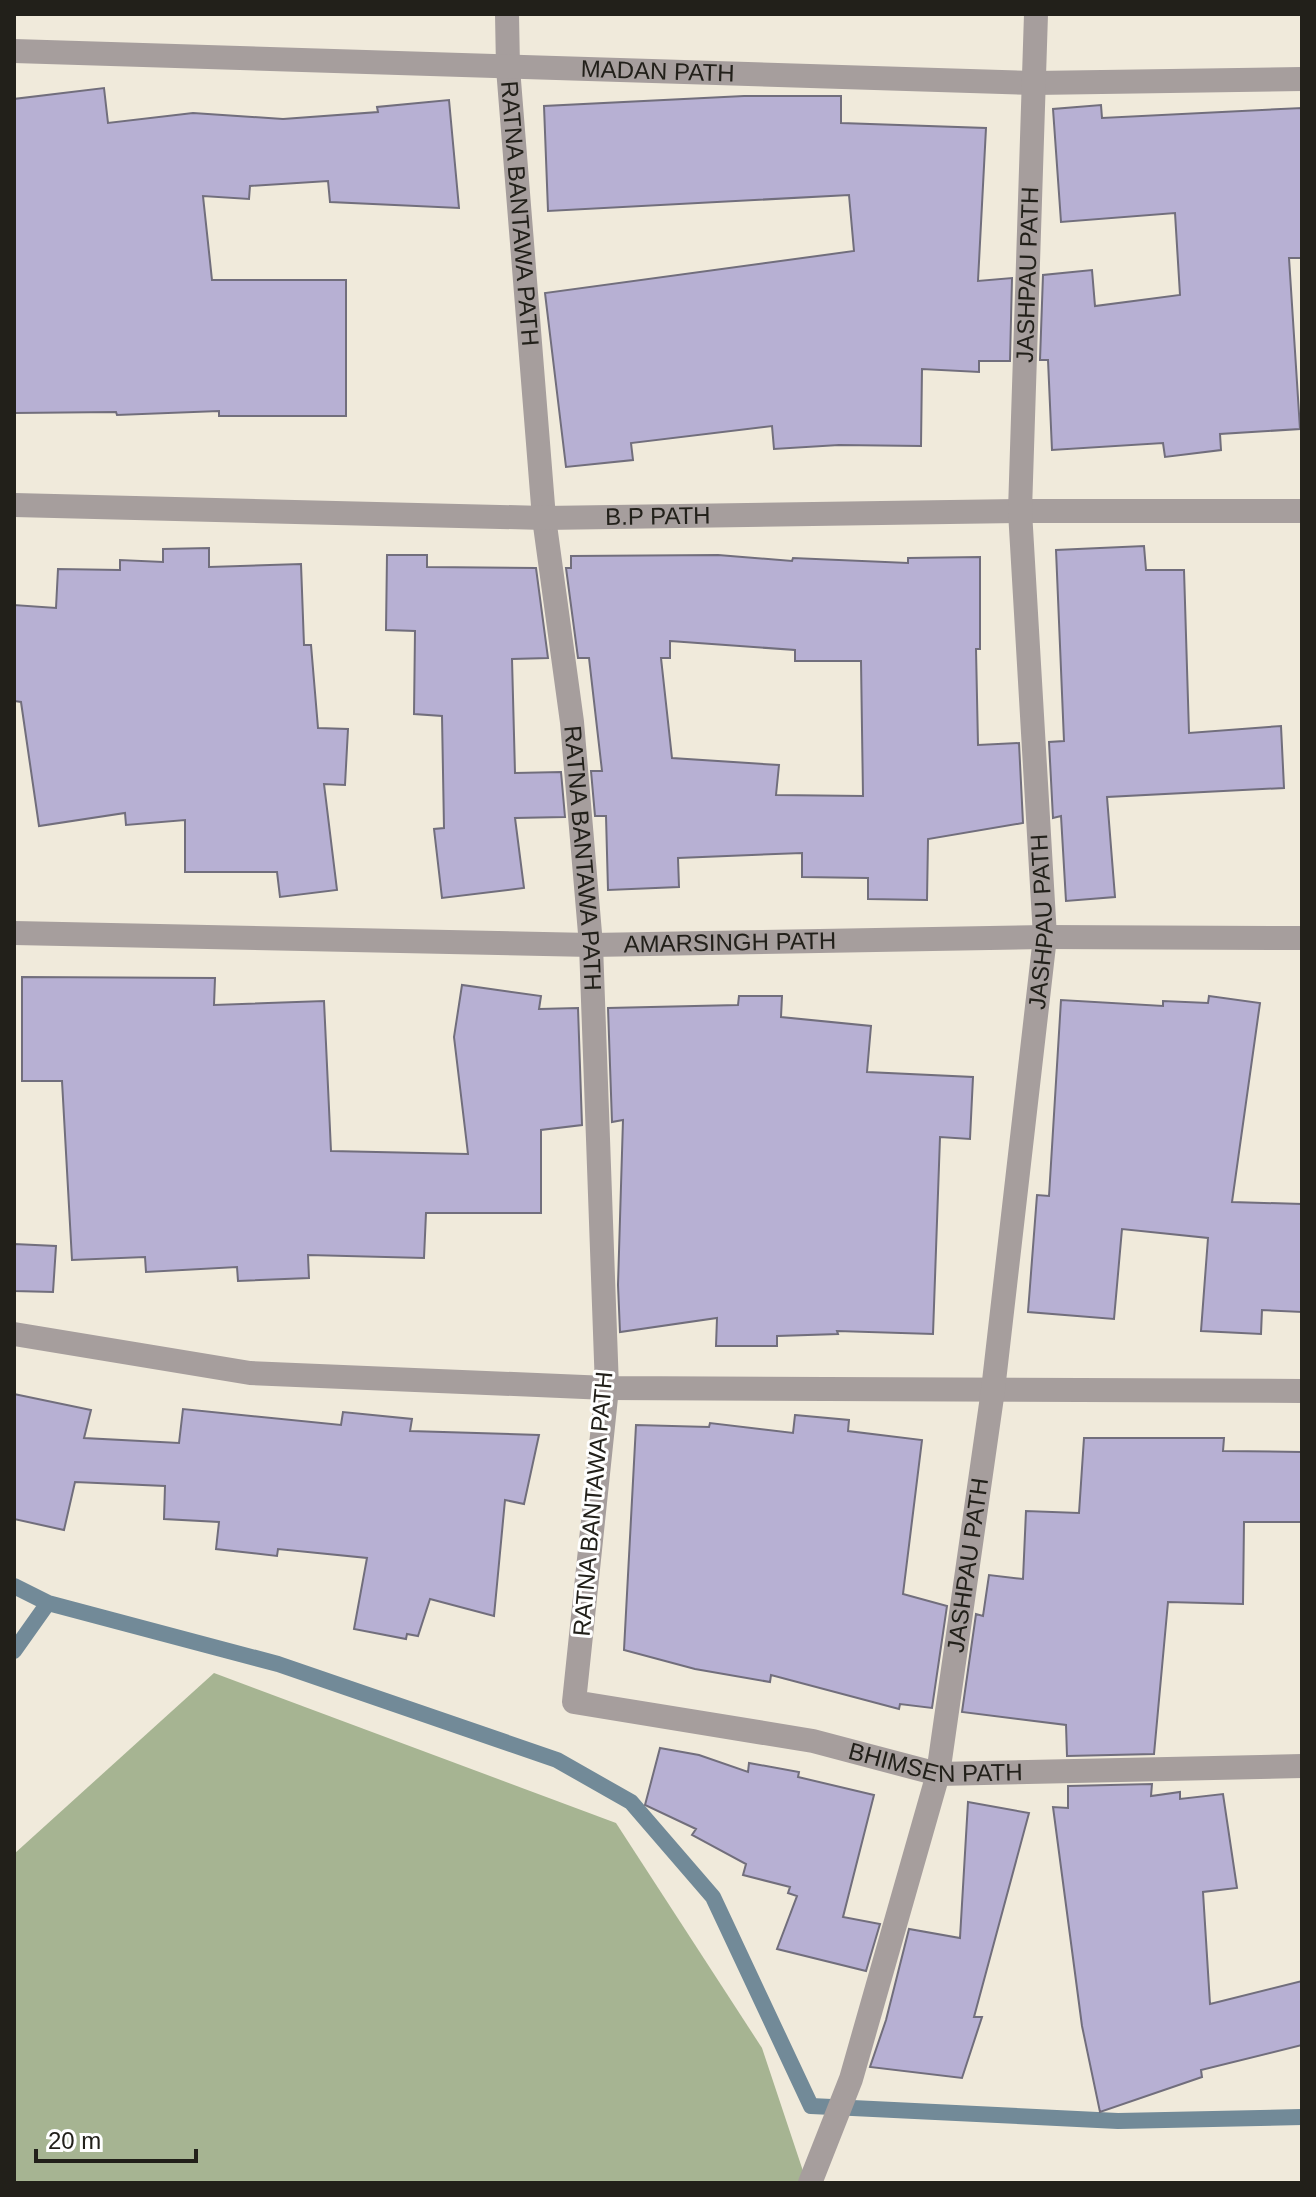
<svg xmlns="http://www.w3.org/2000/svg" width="1316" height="2197" font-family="Arial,sans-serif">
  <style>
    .forest { fill: #a6b492 }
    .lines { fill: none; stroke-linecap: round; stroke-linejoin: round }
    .stream { stroke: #728a98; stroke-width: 16 }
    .building { fill: #b7b0d3; stroke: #716e7c; stroke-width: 2; fill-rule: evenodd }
    .minor { stroke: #a69e9d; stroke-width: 24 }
    .labels { text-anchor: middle; stroke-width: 6; stroke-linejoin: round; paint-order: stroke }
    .street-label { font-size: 24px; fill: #22201a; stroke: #fff }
  </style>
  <rect width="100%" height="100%" fill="#f0eadb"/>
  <path class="forest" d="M 214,1673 L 616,1823 L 762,2048 L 807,2183 L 14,2183 L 14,1854 Z"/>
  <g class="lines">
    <path class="stream" d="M 14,1586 L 48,1603 L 278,1664 L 557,1760 L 631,1802 L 713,1897 L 811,2106 L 1118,2121 L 1302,2117
      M 14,1651 L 48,1603"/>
  </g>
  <path class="building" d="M 104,88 L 108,123 L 193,113 L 283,119 L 378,112 L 377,107 L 449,100 L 459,208 L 330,202 L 328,181 L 250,186 L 249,199 L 203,196 L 212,280 L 346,280 L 346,416 L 219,416 L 219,411 L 117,415 L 116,412 L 14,413 L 14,99 Z
    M 744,96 L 841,96 L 841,123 L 986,128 L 978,281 L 1012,278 L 1010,361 L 979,361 L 979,372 L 922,369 L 921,446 L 839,445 L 774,449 L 772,426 L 631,443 L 633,460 L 566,467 L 545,293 L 854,251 L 849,195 L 548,211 L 544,106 Z
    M 1101,105 L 1102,118 L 1302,108 L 1302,258 L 1289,258 L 1300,429 L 1220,434 L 1221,450 L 1165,457 L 1163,443 L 1052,450 L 1048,360 L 1040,360 L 1043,275 L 1092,270 L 1095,306 L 1180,295 L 1175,213 L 1061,222 L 1053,109 Z
    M 1144,546 L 1146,570 L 1184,570 L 1189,733 L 1281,726 L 1284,788 L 1107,797 L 1115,897 L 1066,901 L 1061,816 L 1053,818 L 1049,742 L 1064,741 L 1056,550 Z
    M 209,548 L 209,567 L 301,564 L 304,645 L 311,645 L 318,728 L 348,729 L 345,785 L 324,784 L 337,890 L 280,897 L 277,872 L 185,872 L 185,820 L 126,825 L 125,813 L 39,826 L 21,702 L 14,701 L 14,605 L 56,608 L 58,569 L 120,570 L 120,560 L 163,562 L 163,549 Z
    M 387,555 L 427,555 L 427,567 L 536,568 L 548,658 L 512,659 L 515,773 L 561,772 L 565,817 L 515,818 L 524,888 L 442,898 L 434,829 L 444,828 L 442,716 L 414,714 L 415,631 L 386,630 Z
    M 718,555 L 792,561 L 793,558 L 908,563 L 908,558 L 980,557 L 980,649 L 976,649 L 978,745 L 1019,743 L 1023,823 L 928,839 L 927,900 L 868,899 L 868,878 L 802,877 L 802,853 L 678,858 L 679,887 L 608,890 L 606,816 L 595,816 L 591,771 L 602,771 L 589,658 L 578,658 L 566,568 L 571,568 L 571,556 ZM 670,641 L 795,650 L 795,661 L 861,661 L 863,796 L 776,795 L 779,765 L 672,758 L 661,658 L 670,658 Z
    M 22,977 L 215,978 L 214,1005 L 324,1001 L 331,1151 L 468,1154 L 454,1037 L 462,985 L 541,996 L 539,1009 L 578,1008 L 582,1125 L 541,1130 L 541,1213 L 426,1213 L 424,1258 L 308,1255 L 309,1278 L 238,1281 L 237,1267 L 146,1272 L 145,1257 L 72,1260 L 62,1081 L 22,1081 Z
    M 739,996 L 782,996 L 781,1017 L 871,1026 L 867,1072 L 973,1077 L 970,1139 L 940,1137 L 933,1334 L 837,1331 L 838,1334 L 777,1336 L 777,1346 L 716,1346 L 717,1318 L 620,1332 L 618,1285 L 623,1120 L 612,1122 L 608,1008 L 738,1005 Z
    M 1209,996 L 1260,1003 L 1232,1202 L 1302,1204 L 1302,1312 L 1262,1310 L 1261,1334 L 1201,1331 L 1208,1238 L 1122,1229 L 1114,1319 L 1028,1312 L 1037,1195 L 1049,1196 L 1061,1000 L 1163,1006 L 1163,1001 L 1208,1003 Z
    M 14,1244 L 56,1246 L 53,1292 L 14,1291 Z
    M 14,1394 L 91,1410 L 84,1438 L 179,1443 L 183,1409 L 341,1425 L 343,1412 L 412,1419 L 410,1431 L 539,1435 L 524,1504 L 505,1500 L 494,1616 L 430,1599 L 418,1636 L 407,1634 L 406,1639 L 354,1629 L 367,1558 L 278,1549 L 277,1556 L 216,1549 L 219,1522 L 164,1519 L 165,1486 L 75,1482 L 64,1530 L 14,1519 Z
    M 795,1415 L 849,1420 L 848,1431 L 922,1440 L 903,1594 L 947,1606 L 932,1708 L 900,1704 L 899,1709 L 771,1675 L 770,1682 L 695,1669 L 624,1650 L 636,1425 L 709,1427 L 710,1423 L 793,1433 Z
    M 1084,1438 L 1224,1438 L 1223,1451 L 1302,1452 L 1302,1522 L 1244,1522 L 1243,1604 L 1168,1602 L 1154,1754 L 1067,1756 L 1066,1725 L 962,1712 L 976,1614 L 983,1616 L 989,1575 L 1023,1579 L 1026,1511 L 1079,1513 Z
    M 660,1748 L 699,1755 L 748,1772 L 749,1763 L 799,1772 L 798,1777 L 874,1795 L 843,1917 L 880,1924 L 866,1971 L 777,1949 L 797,1896 L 788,1893 L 790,1887 L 743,1875 L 746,1864 L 692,1835 L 696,1829 L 645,1805 Z
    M 1152,1784 L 1151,1796 L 1180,1792 L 1180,1799 L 1223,1794 L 1237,1888 L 1203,1892 L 1210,2004 L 1302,1981 L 1302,2045 L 1201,2070 L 1202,2077 L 1100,2112 L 1082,2026 L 1053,1807 L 1068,1808 L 1068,1786 Z
    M 968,1802 L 1029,1813 L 974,2017 L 982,2017 L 962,2078 L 870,2067 L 886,2020 L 909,1929 L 960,1938 Z"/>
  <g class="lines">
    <g class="minor">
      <path id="s1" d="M 507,14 L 508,68 L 544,518 L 572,722 L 591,945 L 607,1388 L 574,1702 L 813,1741 L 938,1774 L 1302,1766"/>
      <path id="s2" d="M 14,51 L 1034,83 L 1302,79"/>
      <path id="s3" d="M 14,505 L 544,518 L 1020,511 L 1302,511"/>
      <path id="s4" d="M 14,933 L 591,945 L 1045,937 L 1302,938"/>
      <path d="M 14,1334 L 250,1373 L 607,1388 L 1302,1391"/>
      <path id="s5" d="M 810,2183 L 851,2079 L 938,1774 L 993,1390 L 1045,937 L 1020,511 L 1036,14"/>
    </g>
  </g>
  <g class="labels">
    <g class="street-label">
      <text dy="8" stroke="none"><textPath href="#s2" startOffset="644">MADAN PATH</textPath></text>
      <text dy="8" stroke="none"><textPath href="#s1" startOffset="200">RATNA BANTAWA PATH</textPath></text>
      <text dy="8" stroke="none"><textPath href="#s5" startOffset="1936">JASHPAU PATH</textPath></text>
      <text dy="8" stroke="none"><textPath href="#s3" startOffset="644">B.P PATH</textPath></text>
      <text dy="8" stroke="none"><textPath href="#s1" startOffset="848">RATNA BANTAWA PATH</textPath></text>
      <text dy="8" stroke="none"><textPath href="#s5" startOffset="1288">JASHPAU PATH</textPath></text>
      <text dy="8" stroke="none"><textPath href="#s4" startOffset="716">AMARSINGH PATH</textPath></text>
      <text transform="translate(593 1504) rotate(-85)" y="8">RATNA BANTAWA PATH</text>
      <text dy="8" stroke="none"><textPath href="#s5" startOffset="640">JASHPAU PATH</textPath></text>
      <text dy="8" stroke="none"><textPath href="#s1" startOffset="2062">BHIMSEN PATH</textPath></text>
    </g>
  </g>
  <rect width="1316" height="2197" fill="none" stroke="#22201a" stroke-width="32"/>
  <path d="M36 2149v12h160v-12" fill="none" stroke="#22201a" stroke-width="4"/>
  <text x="48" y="2149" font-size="24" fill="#22201a" stroke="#ffffff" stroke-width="6" paint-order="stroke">20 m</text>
</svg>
